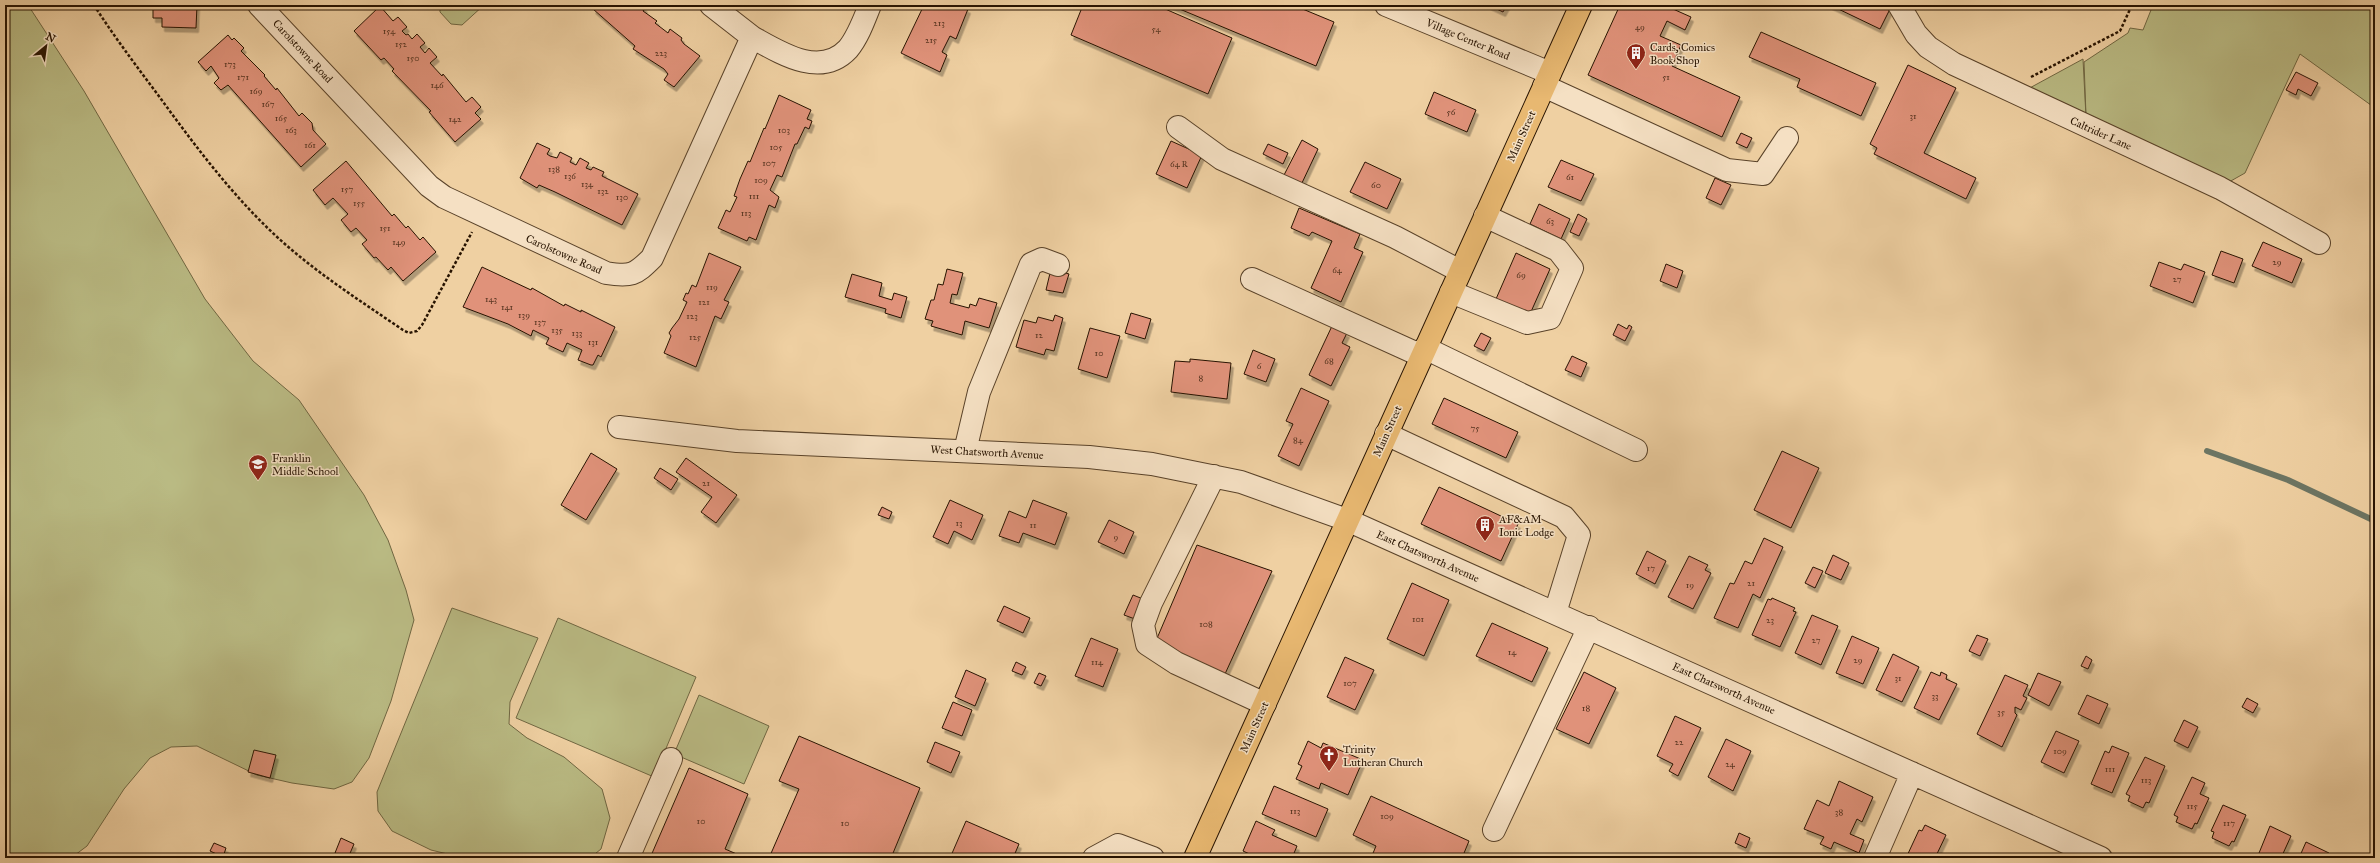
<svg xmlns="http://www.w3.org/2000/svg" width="2380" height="863" font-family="'IM FELL Great Primer',serif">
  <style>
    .green { fill: #babb84; stroke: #706742 }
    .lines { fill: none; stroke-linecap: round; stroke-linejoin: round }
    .stream { stroke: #6c7563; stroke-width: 6 }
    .building { fill: #e0927a; stroke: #271301; filter: url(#shadow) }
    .minor-casing { stroke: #594229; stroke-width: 24 }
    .major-casing { stroke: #271301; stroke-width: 24 }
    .path { stroke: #271301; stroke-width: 2.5; stroke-dasharray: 3 2; stroke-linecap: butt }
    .minor { stroke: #f5e0c3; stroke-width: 22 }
    .major { stroke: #e8b871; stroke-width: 22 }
    .labels { text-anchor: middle; stroke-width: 3; stroke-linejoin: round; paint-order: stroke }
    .number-label { font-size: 9px; fill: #55331f }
    .street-label { font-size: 11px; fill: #271301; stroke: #f5e0c3 }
    .poi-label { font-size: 11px; fill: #271301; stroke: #f5e0c3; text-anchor: start }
  </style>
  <defs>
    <filter id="shadow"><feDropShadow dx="2.5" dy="4.5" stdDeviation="0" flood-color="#0004"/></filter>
  </defs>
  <rect width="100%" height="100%" fill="#efd0a2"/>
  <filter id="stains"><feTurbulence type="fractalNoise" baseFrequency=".005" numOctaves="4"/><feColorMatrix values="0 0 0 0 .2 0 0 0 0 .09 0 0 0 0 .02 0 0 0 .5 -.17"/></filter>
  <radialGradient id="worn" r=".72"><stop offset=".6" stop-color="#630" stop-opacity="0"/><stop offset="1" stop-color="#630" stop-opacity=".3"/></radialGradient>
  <path class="green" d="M 5,5 L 28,5 L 84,91 L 205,299 L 253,361 L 299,400 L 364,495 L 388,540 L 406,590 L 414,620 L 391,701 L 369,758 L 352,782 L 334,789 L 292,783 L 257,775 L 197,746 L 171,747 L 150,758 L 124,789 L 87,846 L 71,858 L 5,858 Z
    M 440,5 L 484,5 L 462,25 L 451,24 L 440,12 Z
    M 2153,5 L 2375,5 L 2375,108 L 2300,54 L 2245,173 L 2229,182 L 2086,116 L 2084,62 L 2128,33 L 2130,28 L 2143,30 Z
    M 2083,59 L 2086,117 L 2026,90 Z
    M 452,608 L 538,638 L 510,702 L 509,724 L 527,738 L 564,757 L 602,789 L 610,818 L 601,849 L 590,858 L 464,858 L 431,850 L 392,831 L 378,811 L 377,792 Z
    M 558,618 L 696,677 L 654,777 L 516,718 Z
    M 699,695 L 769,726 L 744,784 L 674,754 Z"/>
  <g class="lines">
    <path class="stream" d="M 2207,451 L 2288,480 L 2375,521"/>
  </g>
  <path class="building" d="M 153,5 L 197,5 L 196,28 L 162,27 L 162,18 L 153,18 Z
    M 596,5 L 641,5 L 645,8 L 643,11 L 657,21 L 655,23 L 668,33 L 670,29 L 682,38 L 681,40 L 684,44 L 700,56 L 674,87 L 664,80 L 668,74 L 664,69 L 633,49 L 635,46 L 593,9 Z
    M 924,5 L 960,5 L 968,9 L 956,39 L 950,36 L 942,52 L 947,55 L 940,72 L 901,53 Z
    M 1083,5 L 1156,5 L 1232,38 L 1208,94 L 1071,35 Z
    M 1170,5 L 1293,5 L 1334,22 L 1316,66 Z
    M 1488,5 L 1507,5 L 1503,12 Z
    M 1620,5 L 1664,5 L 1691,17 L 1685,30 L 1667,21 L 1660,36 L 1681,45 L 1672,66 L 1740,97 L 1722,137 L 1588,75 Z
    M 1830,5 L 1888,5 L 1891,7 L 1880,29 Z
    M 380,6 L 393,21 L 398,17 L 407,27 L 402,31 L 406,35 L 408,34 L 412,39 L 417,34 L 425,43 L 420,47 L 425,53 L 429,48 L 437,57 L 430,63 L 442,76 L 443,74 L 466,102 L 472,97 L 481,107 L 475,113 L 481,119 L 455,142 L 429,112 L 431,111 L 392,71 L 394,69 L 384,58 L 381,60 L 354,31 Z
    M 1761,32 L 1876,83 L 1861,116 L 1797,87 L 1800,79 L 1749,57 Z
    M 228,35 L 232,40 L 234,38 L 244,48 L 241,51 L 265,75 L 264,76 L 276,90 L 277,88 L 299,116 L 302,113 L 312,123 L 313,130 L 326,144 L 301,167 L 228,85 L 221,90 L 214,83 L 219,78 L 211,66 L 206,71 L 198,62 Z
    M 1908,65 L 1956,88 L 1924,153 L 1976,178 L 1966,199 L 1874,154 L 1877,148 L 1870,144 Z
    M 2296,72 L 2318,83 L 2311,96 L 2298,89 L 2296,95 L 2286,90 Z
    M 1434,92 L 1476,110 L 1467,132 L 1425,114 Z
    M 779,95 L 811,110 L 807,119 L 812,121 L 809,129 L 805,127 L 797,144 L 795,144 L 782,177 L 777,175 L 770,190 L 779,197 L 775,208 L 769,205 L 756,240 L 749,237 L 747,241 L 718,228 L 726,210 L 730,212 L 737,197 L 734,196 L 740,179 L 748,161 L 750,162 L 764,128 L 765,129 Z
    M 1741,133 L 1752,138 L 1747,148 L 1736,143 Z
    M 1302,140 L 1318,149 L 1301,185 L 1283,177 Z
    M 1171,141 L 1202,155 L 1187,188 L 1156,174 Z
    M 537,143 L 550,149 L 547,154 L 550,156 L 557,158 L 560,152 L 572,158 L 570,162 L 576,165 L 580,158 L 589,163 L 586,168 L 591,170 L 593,167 L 604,172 L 602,176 L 638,194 L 622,225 L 555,192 L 539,185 L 537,188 L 520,178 Z
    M 1268,144 L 1288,153 L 1283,164 L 1263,154 Z
    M 1561,160 L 1594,174 L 1581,201 L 1548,187 Z
    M 346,161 L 392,216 L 394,214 L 406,228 L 408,226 L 420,240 L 423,237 L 436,252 L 403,281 L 391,267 L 388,270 L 376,257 L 374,258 L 362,244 L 367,240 L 356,228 L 351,232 L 341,220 L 348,214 L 333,198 L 325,205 L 313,190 Z
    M 1365,162 L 1401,179 L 1387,209 L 1350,192 Z
    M 1715,178 L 1731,185 L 1721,205 L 1706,198 Z
    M 1539,204 L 1570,219 L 1561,239 L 1530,224 Z
    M 1299,208 L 1360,234 L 1354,248 L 1363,252 L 1341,302 L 1311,288 L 1332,241 L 1312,232 L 1309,236 L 1291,228 Z
    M 1578,214 L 1587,219 L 1579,236 L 1570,232 Z
    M 2263,242 L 2302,259 L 2292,283 L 2252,266 Z
    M 2221,251 L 2243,259 L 2234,283 L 2212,275 Z
    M 709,253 L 741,267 L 724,300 L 729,302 L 721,319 L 715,316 L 696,367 L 664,353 L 671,336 L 669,333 L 672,328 L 679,319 L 687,302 L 683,300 L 686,293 L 688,294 L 692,285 L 696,287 Z
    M 1516,253 L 1550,269 L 1530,314 L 1496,299 Z
    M 2159,262 L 2181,270 L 2184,264 L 2205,272 L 2193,303 L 2150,286 Z
    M 1666,264 L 1683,271 L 1677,288 L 1660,281 Z
    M 482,267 L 531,290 L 532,288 L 564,306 L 565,304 L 581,312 L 581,310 L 615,327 L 601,357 L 598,355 L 593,365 L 591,365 L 578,360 L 582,350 L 567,343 L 563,352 L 546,344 L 549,338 L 533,330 L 531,336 L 508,324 L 463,307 Z
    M 947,269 L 963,273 L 957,295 L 952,294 L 950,303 L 969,308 L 970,304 L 976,306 L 979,298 L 997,303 L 989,328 L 965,321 L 962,335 L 931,326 L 933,321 L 925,319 L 931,300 L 934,300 L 938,284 L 943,285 Z
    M 1051,269 L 1069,274 L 1063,293 L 1046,290 Z
    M 852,274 L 882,283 L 879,296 L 892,300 L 894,293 L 907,297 L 901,318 L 885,313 L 886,309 L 845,297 Z
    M 1131,313 L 1151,319 L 1145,339 L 1125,333 Z
    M 1055,315 L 1063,318 L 1054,351 L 1046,349 L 1044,355 L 1016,347 L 1024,320 L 1036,323 L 1038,317 L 1053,321 Z
    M 1618,324 L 1627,329 L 1629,325 L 1632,327 L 1625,341 L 1613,335 Z
    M 1332,326 L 1347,333 L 1342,343 L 1350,347 L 1331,386 L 1309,375 Z
    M 1090,328 L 1120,336 L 1107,378 L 1078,369 Z
    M 1481,333 L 1491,338 L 1484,351 L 1474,346 Z
    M 1253,350 L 1275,359 L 1266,382 L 1244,374 Z
    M 1572,356 L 1587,363 L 1581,377 L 1565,370 Z
    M 1190,359 L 1231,363 L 1227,399 L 1171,392 L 1175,361 L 1190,362 Z
    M 1301,388 L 1329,401 L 1299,466 L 1278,456 L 1293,424 L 1286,421 Z
    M 1444,398 L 1518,432 L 1506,458 L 1432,424 Z
    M 1782,451 L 1819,468 L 1791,528 L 1754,510 Z
    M 591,453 L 617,469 L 586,520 L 561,505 Z
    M 686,458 L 737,495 L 716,523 L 701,512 L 712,497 L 676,472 Z
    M 660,468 L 678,479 L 671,490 L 654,478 Z
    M 1439,487 L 1518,524 L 1501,561 L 1421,524 Z
    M 950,500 L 983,515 L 972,540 L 954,531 L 948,544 L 933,537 Z
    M 1033,500 L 1067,513 L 1055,545 L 1023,533 L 1019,543 L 999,536 L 1009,511 L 1026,518 Z
    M 882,507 L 892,512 L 889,519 L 878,515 Z
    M 1109,520 L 1134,532 L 1124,554 L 1098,542 Z
    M 1764,538 L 1783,547 L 1760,598 L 1753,594 L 1738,628 L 1714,618 L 1730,583 L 1734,584 L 1745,561 L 1752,564 Z
    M 1197,545 L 1272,571 L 1225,674 L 1155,643 Z
    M 1647,551 L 1666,561 L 1655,584 L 1636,574 Z
    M 1833,555 L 1849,563 L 1841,580 L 1825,573 Z
    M 1689,556 L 1708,565 L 1705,570 L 1711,573 L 1693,609 L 1668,597 Z
    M 1813,567 L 1823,571 L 1815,588 L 1805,583 Z
    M 1412,583 L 1449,600 L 1424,656 L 1387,639 Z
    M 1133,595 L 1143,599 L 1135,619 L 1124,615 Z
    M 1772,598 L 1795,608 L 1793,611 L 1796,612 L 1780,647 L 1752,635 L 1768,599 L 1771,600 Z
    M 1004,606 L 1030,618 L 1023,633 L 997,621 Z
    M 1812,615 L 1838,626 L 1821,665 L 1795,653 Z
    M 1492,623 L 1548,648 L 1532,682 L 1476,656 Z
    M 1977,635 L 1988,639 L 1980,656 L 1969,651 Z
    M 1852,636 L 1879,648 L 1863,684 L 1836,673 Z
    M 1091,638 L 1118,649 L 1103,687 L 1075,676 Z
    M 1893,654 L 1919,667 L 1902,702 L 1876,690 Z
    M 2086,656 L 2092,660 L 2088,669 L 2081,666 Z
    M 1345,657 L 1374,670 L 1355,710 L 1327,697 Z
    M 1016,662 L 1026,667 L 1022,675 L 1012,671 Z
    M 966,670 L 986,679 L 975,706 L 955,697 Z
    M 1584,672 L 1616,688 L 1589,744 L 1556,729 Z
    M 1931,672 L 1940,676 L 1941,672 L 1947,675 L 1946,679 L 1957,684 L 1939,720 L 1914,708 Z
    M 1039,673 L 1046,676 L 1041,686 L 1034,683 Z
    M 2038,673 L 2061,682 L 2049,706 L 2028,695 Z
    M 2005,675 L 2028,685 L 2023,696 L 2027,698 L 2021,710 L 2015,707 L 2015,713 L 2017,715 L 2002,747 L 1977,734 Z
    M 2087,695 L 2108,704 L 2099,724 L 2078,714 Z
    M 2247,698 L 2258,704 L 2253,713 L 2242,707 Z
    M 953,702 L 972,710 L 962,736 L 942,728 Z
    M 1675,716 L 1701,728 L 1678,776 L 1669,771 L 1673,764 L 1657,756 Z
    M 2184,720 L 2198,727 L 2188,748 L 2174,741 Z
    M 2056,731 L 2079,741 L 2064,773 L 2041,762 Z
    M 799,736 L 920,788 L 891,858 L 769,858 L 799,789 L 779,781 Z
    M 1726,739 L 1751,751 L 1733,791 L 1708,777 Z
    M 1308,741 L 1321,748 L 1323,743 L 1363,760 L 1348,795 L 1321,783 L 1319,789 L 1296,779 L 1302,766 L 1298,764 Z
    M 935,742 L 960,752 L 951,773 L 927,762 Z
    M 2112,746 L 2129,753 L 2112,793 L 2091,784 L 2105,751 L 2109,753 Z
    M 254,750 L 276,755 L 270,778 L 248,772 Z
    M 2145,757 L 2165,766 L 2149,803 L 2146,802 L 2143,808 L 2128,801 L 2130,796 L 2126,794 Z
    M 689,768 L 748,794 L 725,849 L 746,858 L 650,858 Z
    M 2192,777 L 2205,783 L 2200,794 L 2209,798 L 2197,824 L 2195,823 L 2192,829 L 2176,822 L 2178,817 L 2174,815 Z
    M 1839,781 L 1873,797 L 1862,822 L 1857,819 L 1850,834 L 1864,840 L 1859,853 L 1834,842 L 1831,849 L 1820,844 L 1824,837 L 1804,829 L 1817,800 L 1829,806 Z
    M 1274,786 L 1328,809 L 1316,837 L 1262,814 Z
    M 1371,796 L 1469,841 L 1462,858 L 1371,858 L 1376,846 L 1353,835 Z
    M 2223,805 L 2246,815 L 2234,842 L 2232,841 L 2229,846 L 2212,838 L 2214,832 L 2211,831 Z
    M 966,821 L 1019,844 L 1013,858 L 950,858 Z
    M 1256,821 L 1275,830 L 1272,835 L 1297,846 L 1292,858 L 1265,856 L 1258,858 L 1243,851 Z
    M 1925,825 L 1946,835 L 1935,858 L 1906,858 L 1919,830 L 1922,831 Z
    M 2270,826 L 2291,836 L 2281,858 L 2257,858 Z
    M 1739,833 L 1750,838 L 1746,848 L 1735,843 Z
    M 341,838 L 354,844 L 348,858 L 335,853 Z
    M 2306,842 L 2329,853 L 2327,858 L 2299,858 Z
    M 214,843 L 226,848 L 223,857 L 210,851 Z"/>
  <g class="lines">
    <g class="minor-casing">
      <path id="minor" d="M 259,5 L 429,186 L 444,197 L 606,273 C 631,277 635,275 652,258 L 752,37 C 779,52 820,79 848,49 C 858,37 864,20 870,5
        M 711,5 L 752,37
        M 1386,5 L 1550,73
        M 1899,5 L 1916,34 L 1928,47 L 1954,64 L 2220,188 L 2319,243
        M 1544,86 L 1727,170 L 1763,174 L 1787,138
        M 1178,127 L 1222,159 L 1395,237 L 1460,271
        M 1252,279 L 1422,356
        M 1451,292 L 1527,323 L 1550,318 L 1572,268 L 1558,250 L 1485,216
        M 1425,348 L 1636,450
        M 619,427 L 737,441 L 1089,457 L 1152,464 L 1241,482 L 1347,520 L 2101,858
        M 1386,434 L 1564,517 L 1579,535 L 1555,613
        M 965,451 L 979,392 L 1031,264 L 1042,259 L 1058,265
        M 1214,476 L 1151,603 L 1143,625 L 1147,644 L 1176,663 L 1265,704
        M 1494,830 L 1589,627
        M 628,858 L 671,759
        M 1094,858 L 1118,845 L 1153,858
        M 1875,858 L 1912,773"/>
    </g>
    <g class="major-casing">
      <path id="major" d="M 1195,858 L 1581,5"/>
    </g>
    <path class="path" d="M 94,5 C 115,38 138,68 161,99 C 196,147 232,195 276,236 C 315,272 359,300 403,330 L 409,333 L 417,331 L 422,325 L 472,232
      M 2031,77 L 2120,31 L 2132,5"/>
    <use href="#minor" class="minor"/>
    <use href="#major" class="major"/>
  </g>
  <defs>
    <g id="building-pin" transform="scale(1)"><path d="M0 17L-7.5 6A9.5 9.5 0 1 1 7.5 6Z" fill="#8f2418" stroke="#f5e0c3"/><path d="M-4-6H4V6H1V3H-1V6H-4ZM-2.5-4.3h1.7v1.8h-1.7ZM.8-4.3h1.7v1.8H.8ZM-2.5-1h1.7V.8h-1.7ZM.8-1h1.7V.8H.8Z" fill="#fff"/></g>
    <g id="school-pin" transform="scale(1)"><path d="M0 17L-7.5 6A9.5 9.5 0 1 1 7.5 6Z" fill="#8f2418" stroke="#f5e0c3"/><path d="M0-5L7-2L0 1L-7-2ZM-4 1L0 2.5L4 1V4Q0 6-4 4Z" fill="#fff"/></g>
    <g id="church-pin" transform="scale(1)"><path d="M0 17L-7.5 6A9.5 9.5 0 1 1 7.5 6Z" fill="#8f2418" stroke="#f5e0c3"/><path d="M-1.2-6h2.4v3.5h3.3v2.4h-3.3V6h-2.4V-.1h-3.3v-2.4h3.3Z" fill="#fff"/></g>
  </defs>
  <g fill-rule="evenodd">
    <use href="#building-pin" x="1636" y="53"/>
    <use href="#school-pin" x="258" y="464"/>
    <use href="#building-pin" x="1485" y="525"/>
    <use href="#church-pin" x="1329" y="755"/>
  </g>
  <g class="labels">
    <g class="number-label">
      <text x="939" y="26">213</text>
      <text x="1640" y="30">49</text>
      <text x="1156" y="32">54</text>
      <text x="389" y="34">154</text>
      <text x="931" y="43">215</text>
      <text x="401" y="47">152</text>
      <text x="661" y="56">223</text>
      <text x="413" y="61">150</text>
      <text x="230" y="67">173</text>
      <text x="243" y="80">171</text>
      <text x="1666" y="80">51</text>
      <text x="437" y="88">146</text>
      <text x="256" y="94">169</text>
      <text x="268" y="107">167</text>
      <text x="1451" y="115">56</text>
      <text x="1913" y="119">31</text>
      <text x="281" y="121">165</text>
      <text x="455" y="122">142</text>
      <text x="291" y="133">163</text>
      <text x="784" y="133">103</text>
      <text x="310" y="148">161</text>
      <text x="776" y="150">105</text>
      <text x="769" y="166">107</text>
      <text x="1179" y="167">64 R</text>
      <text x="554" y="172">138</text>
      <text x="570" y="179">136</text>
      <text x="1570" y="180">61</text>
      <text x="761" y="183">109</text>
      <text x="587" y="187">134</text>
      <text x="1376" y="188">60</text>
      <text x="347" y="192">157</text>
      <text x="603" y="194">132</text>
      <text x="754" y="199">111</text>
      <text x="622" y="200">130</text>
      <text x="359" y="206">155</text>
      <text x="746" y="216">113</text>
      <text x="1550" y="224">63</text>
      <text x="385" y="231">151</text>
      <text x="399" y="245">149</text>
      <text x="2277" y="265">29</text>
      <text x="1337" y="273">64</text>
      <text x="1521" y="278">69</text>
      <text x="2177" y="282">27</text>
      <text x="712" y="290">119</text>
      <text x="491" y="302">143</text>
      <text x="704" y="305">121</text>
      <text x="507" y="310">141</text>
      <text x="524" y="318">139</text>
      <text x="692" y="319">123</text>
      <text x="540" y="325">137</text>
      <text x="557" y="333">135</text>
      <text x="577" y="336">133</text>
      <text x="1039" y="338">12</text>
      <text x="695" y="340">125</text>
      <text x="593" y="345">131</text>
      <text x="1099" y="356">10</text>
      <text x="1329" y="364">68</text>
      <text x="1259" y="369">6</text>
      <text x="1201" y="381">8</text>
      <text x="1475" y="431">75</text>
      <text x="1298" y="443">84</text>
      <text x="706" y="486">21</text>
      <text x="959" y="526">13</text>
      <text x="1033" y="528">11</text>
      <text x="1116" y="540">9</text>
      <text x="1651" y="571">17</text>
      <text x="1751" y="586">21</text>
      <text x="1690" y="588">19</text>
      <text x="1418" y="622">101</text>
      <text x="1770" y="623">23</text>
      <text x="1206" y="627">108</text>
      <text x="1816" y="643">27</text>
      <text x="1512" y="655">14</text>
      <text x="1858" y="663">29</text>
      <text x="1097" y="665">114</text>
      <text x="1898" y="681">31</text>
      <text x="1350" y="686">107</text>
      <text x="1935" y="699">33</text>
      <text x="1586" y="711">18</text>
      <text x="2001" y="715">35</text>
      <text x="1679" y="745">22</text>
      <text x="2060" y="754">109</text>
      <text x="1730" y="767">24</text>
      <text x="2110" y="772">111</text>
      <text x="2146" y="783">113</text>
      <text x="2192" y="809">115</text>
      <text x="1295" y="814">113</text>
      <text x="1839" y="815">38</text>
      <text x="1387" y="819">109</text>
      <text x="701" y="824">10</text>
      <text x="845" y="826">10</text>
      <text x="2229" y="826">117</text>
    </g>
    <g class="street-label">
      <text transform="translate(1468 39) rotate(23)" y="4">Village Center Road</text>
      <text transform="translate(303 51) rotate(47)" y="4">Carolstowne Road</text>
      <text transform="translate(2101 133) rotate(24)" y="4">Caltrider Lane</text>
      <text transform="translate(1521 136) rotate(-66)" y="4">Main Street</text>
      <text transform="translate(564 254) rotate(24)" y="4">Carolstowne Road</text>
      <text transform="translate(1387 431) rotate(-66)" y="4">Main Street</text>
      <text transform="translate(987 452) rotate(3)" y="4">West Chatsworth Avenue</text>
      <text transform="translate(1428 556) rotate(24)" y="4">East Chatsworth Avenue</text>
      <text transform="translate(1724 688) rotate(24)" y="4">East Chatsworth Avenue</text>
      <text transform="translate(1254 727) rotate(-66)" y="4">Main Street</text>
    </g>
    <g class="poi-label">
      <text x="1650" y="51">Cards, Comics<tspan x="1650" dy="13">Book Shop</tspan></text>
      <text x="272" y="462">Franklin<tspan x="272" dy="13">Middle School</tspan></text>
      <text x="1499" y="523">AF&amp;AM<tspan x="1499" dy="13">Ionic Lodge</tspan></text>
      <text x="1343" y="753">Trinity<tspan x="1343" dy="13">Lutheran Church</tspan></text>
    </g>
  </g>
  <rect width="2380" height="863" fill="none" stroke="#efd0a2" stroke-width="20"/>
  <rect x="6" y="6" width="2368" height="851" fill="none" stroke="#271301" stroke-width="2"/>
  <rect x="10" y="10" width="2360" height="843" fill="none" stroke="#271301"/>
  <g transform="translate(46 46) rotate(29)" stroke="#f5e0c3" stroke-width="3" paint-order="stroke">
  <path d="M0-3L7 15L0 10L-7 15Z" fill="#271301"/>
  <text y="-6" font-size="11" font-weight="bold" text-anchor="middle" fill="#271301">N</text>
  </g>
  <rect width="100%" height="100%" filter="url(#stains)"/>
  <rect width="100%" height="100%" fill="url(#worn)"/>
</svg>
